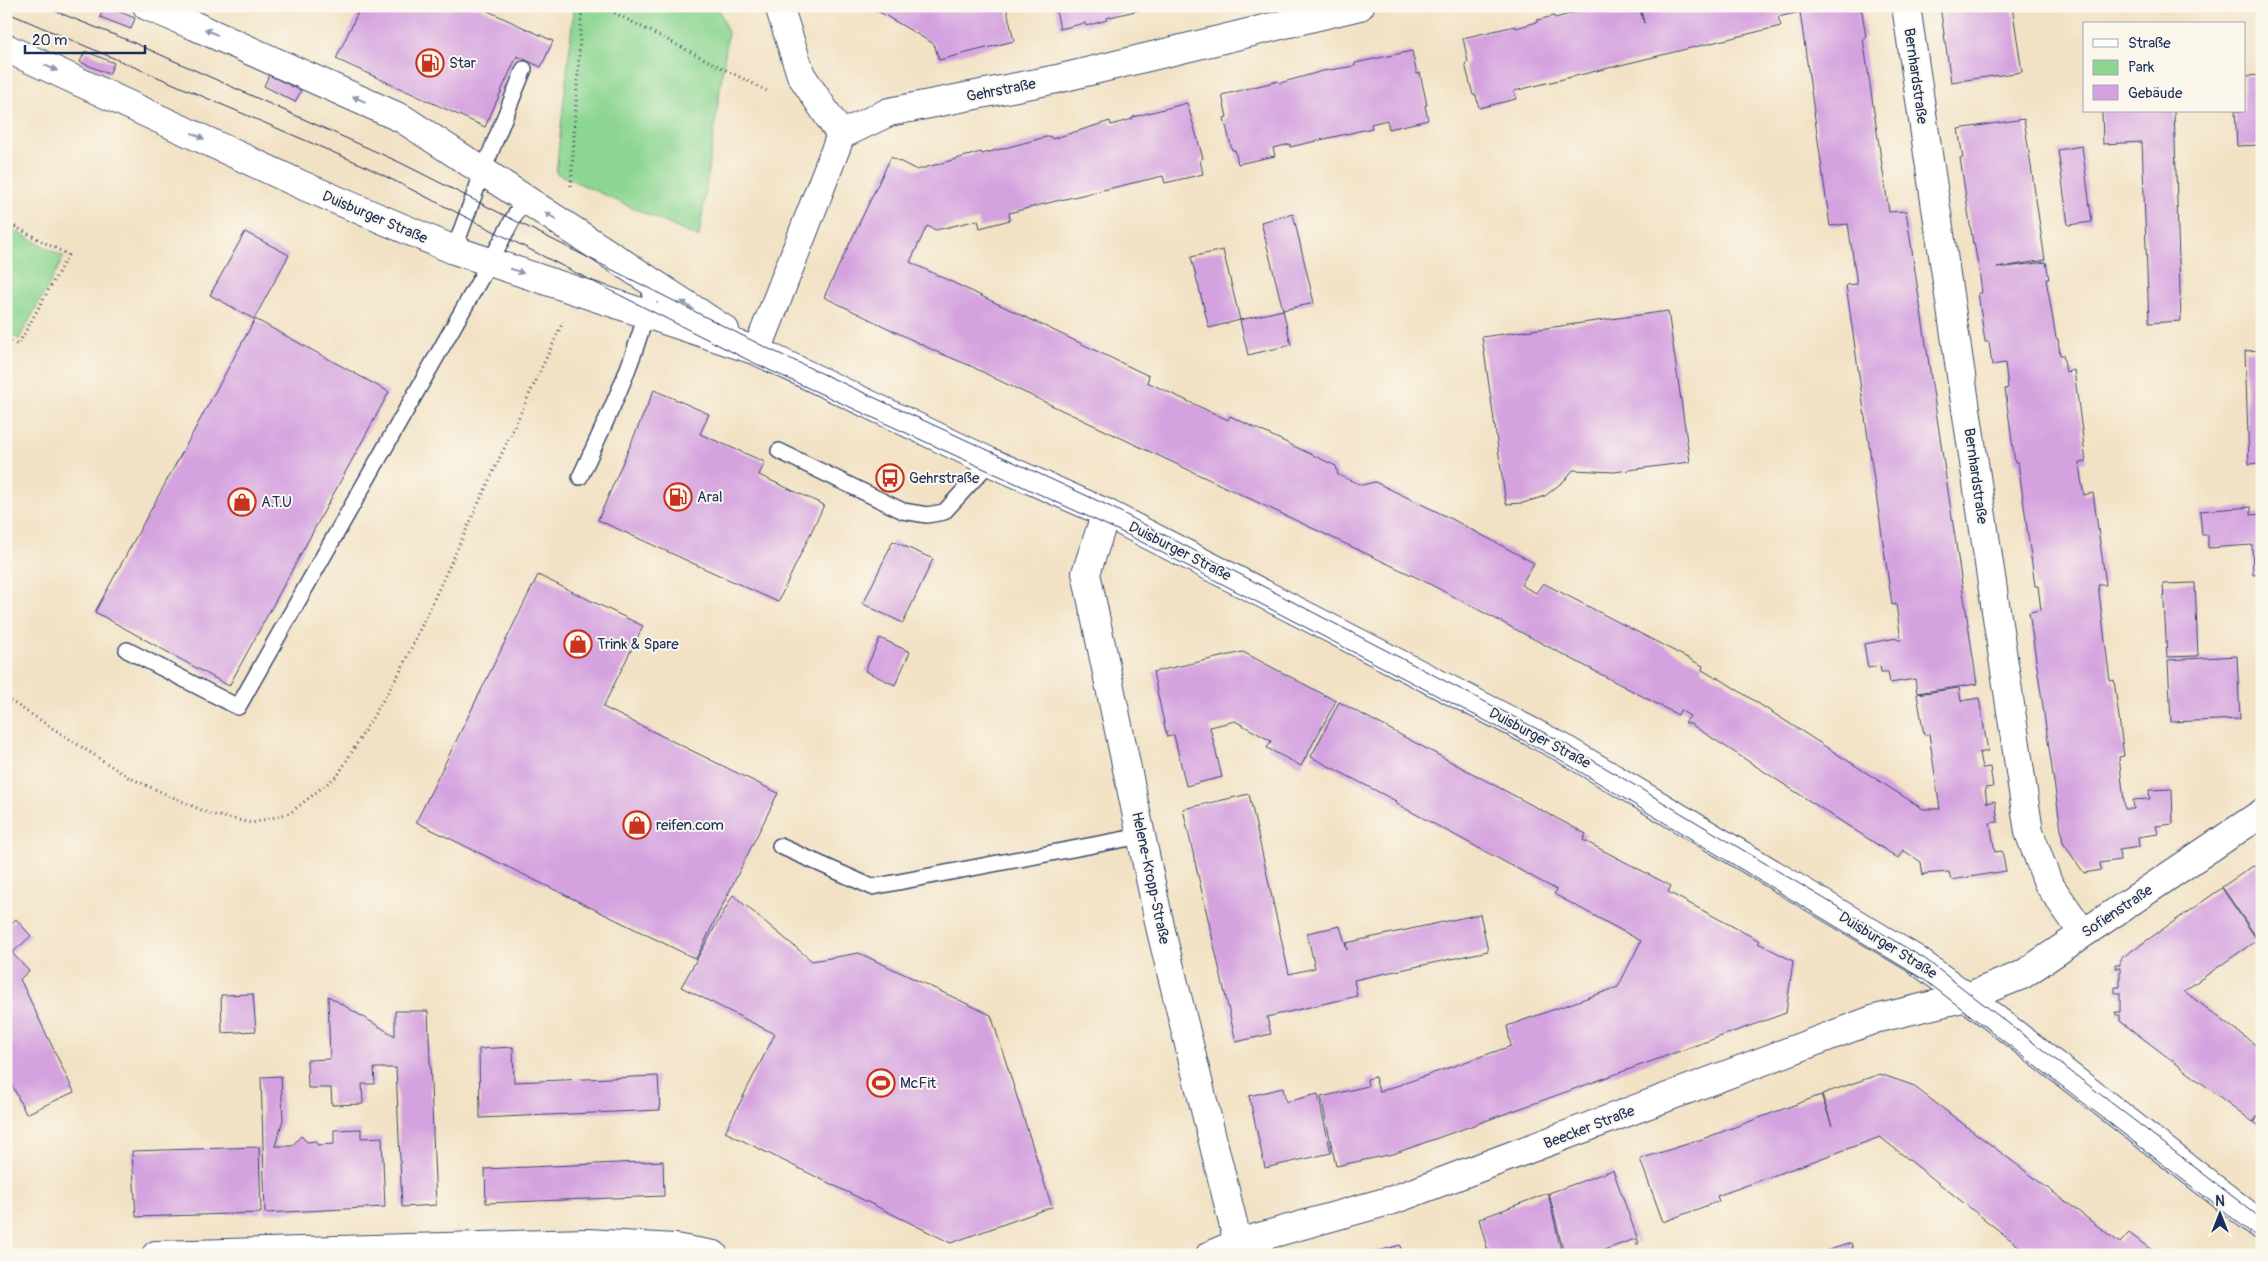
<svg xmlns="http://www.w3.org/2000/svg" width="2268" height="1261" font-family="Pangolin,sans-serif">
  <style>
    .green { fill: #8cd692; stroke: #548278 }
    .building { fill: #d4a2df }
    .lines { fill: none; stroke-linecap: round; stroke-linejoin: round }
    .lane-casing { stroke: #3b4a6d; stroke-width: 18 }
    .street-casing { stroke: #3b4a6d; stroke-width: 30 }
    .secondary-casing { stroke: #3b4a6d; stroke-width: 30 }
    .path { stroke: #3b4a6d; stroke-width: 3; stroke-dasharray: 1 4; stroke-linecap: butt }
    .lane { stroke: #fff; stroke-width: 15 }
    .street { stroke: #fff; stroke-width: 28 }
    .secondary { stroke: #fff; stroke-width: 28 }
    .tram { stroke: #1b2f5e; stroke-width: 1 }
    .oneway { fill: #8d97ae }
    .labels { text-anchor: middle; stroke-width: 4; stroke-linejoin: round; paint-order: stroke }
    .poi-label { font-size: 15px; fill: #1b2f5e; stroke: #fbf7ec; text-anchor: start }
    .street-label { font-size: 15px; fill: #1b2f5e; stroke: #fbf7ec }
  </style>
  <rect width="100%" height="100%" fill="#fbf7ec"/>
  <filter id="ink" filterUnits="userSpaceOnUse"><feTurbulence type="fractalNoise" baseFrequency=".02" numOctaves="2"/><feDisplacementMap in="SourceGraphic" scale="10" xChannelSelector="R" yChannelSelector="G"/><feConvolveMatrix kernelMatrix="1 2 1 2 8 2 1 2 1" color-interpolation-filters="sRGB"/></filter>
  <filter id="wash" filterUnits="userSpaceOnUse"><feTurbulence type="fractalNoise" baseFrequency=".0096" numOctaves="4" result="noise"/><feDisplacementMap in="SourceGraphic" scale="20" xChannelSelector="R" yChannelSelector="G"/><feGaussianBlur stdDeviation="1.12" result="paint"/><feColorMatrix in="noise" values="0 0 0 0 0 0 0 0 0 0 0 0 0 0 0 0 0 1.4 0 .05"/><feComposite in="paint" operator="in"/></filter>
  <g filter="url(#wash)">
    <rect width="100%" height="100%" fill="#f2e2c5"/>
    <path class="green" d="M 574,6 L 718,6 L 728,33 L 699,238 L 556,173 Z
      M 6,226 L 64,257 L 19,339 L 6,332 Z"/>
    <g id="blocks">
      <path class="building" d="M 104,6 L 135,18 L 131,29 L 100,17 Z
        M 361,6 L 477,6 L 553,41 L 541,67 L 517,56 L 485,127 L 336,59 Z
        M 869,6 L 1006,6 L 1014,41 L 939,60 L 934,44 Z
        M 1055,6 L 1152,6 L 1152,7 L 1106,18 L 1107,20 L 1086,26 L 1085,23 L 1060,29 Z
        M 1599,6 L 1639,6 L 1644,23 L 1640,6 L 1861,6 L 1866,37 L 1863,38 L 1889,212 L 1906,211 L 1977,684 L 1917,693 L 1915,679 L 1890,683 L 1888,672 L 1881,672 L 1880,666 L 1868,668 L 1864,644 L 1897,638 L 1898,640 L 1901,640 L 1896,604 L 1892,605 L 1846,285 L 1857,284 L 1848,224 L 1830,226 L 1800,12 L 1778,17 L 1781,26 L 1514,91 L 1516,99 L 1479,108 L 1476,95 L 1473,95 L 1465,64 L 1468,62 L 1463,38 L 1515,26 L 1516,28 L 1537,22 L 1537,20 L 1554,16 L 1555,18 Z
        M 1940,6 L 2012,6 L 2022,72 L 1951,82 Z
        M 85,51 L 114,63 L 109,74 L 80,62 Z
        M 1412,51 L 1417,74 L 1420,73 L 1427,105 L 1425,105 L 1428,120 L 1389,129 L 1387,120 L 1371,124 L 1372,128 L 1290,147 L 1290,144 L 1273,148 L 1275,156 L 1238,164 L 1235,150 L 1232,150 L 1224,118 L 1227,117 L 1222,95 L 1278,81 L 1280,83 L 1323,71 L 1355,66 L 1355,63 Z
        M 269,75 L 301,91 L 295,102 L 264,86 Z
        M 2262,75 L 2262,145 L 2237,146 L 2235,111 L 2244,111 L 2244,76 Z
        M 1187,103 L 1203,158 L 1200,160 L 1203,174 L 1165,183 L 1163,176 L 1052,202 L 1009,213 L 1010,220 L 980,228 L 978,220 L 936,230 L 927,226 L 910,262 L 1149,376 L 1147,382 L 1228,420 L 1230,416 L 1336,466 L 1338,475 L 1362,485 L 1375,482 L 1450,518 L 1534,563 L 1521,585 L 1536,593 L 1543,583 L 1703,666 L 1702,670 L 1716,678 L 1717,677 L 1923,809 L 1940,809 L 1929,734 L 1924,735 L 1917,694 L 1959,688 L 1961,701 L 1979,698 L 1988,751 L 1979,753 L 1982,768 L 1990,767 L 1993,787 L 1985,788 L 1987,803 L 1995,801 L 1998,822 L 1990,823 L 1995,852 L 2002,851 L 2006,871 L 1951,880 L 1949,872 L 1924,874 L 1923,876 L 1921,862 L 1903,850 L 1898,858 L 1689,723 L 1685,723 L 1690,716 L 1680,710 L 1678,715 L 1420,579 L 998,380 L 971,366 L 937,352 L 824,297 L 891,157 L 917,170 L 981,152 L 982,154 L 1050,136 L 1052,139 L 1110,121 L 1111,125 L 1132,119 L 1133,117 Z
        M 2102,111 L 2174,111 L 2181,321 L 2149,323 L 2142,142 L 2103,144 Z
        M 2024,119 L 2045,260 L 1997,268 L 2046,262 L 2049,279 L 2046,279 L 2056,338 L 2058,339 L 2060,355 L 2063,355 L 2066,372 L 2074,370 L 2086,462 L 2079,463 L 2081,479 L 2084,495 L 2093,493 L 2106,585 L 2098,585 L 2110,681 L 2114,680 L 2124,756 L 2119,757 L 2125,809 L 2134,809 L 2133,800 L 2150,799 L 2149,790 L 2172,789 L 2173,824 L 2156,826 L 2158,834 L 2138,837 L 2139,847 L 2119,850 L 2120,860 L 2100,863 L 2101,870 L 2084,873 L 2063,843 L 2029,612 L 2041,610 L 2038,586 L 2035,586 L 2018,462 L 2015,463 L 2005,389 L 2008,388 L 2005,363 L 1992,365 L 1989,342 L 1985,342 L 1978,293 L 1982,293 L 1979,270 L 1974,243 L 1973,244 L 1960,158 L 1963,158 L 1958,129 Z
        M 2082,146 L 2092,222 L 2068,225 L 2058,150 Z
        M 1293,214 L 1314,303 L 1283,310 L 1291,345 L 1248,355 L 1240,320 L 1209,328 L 1191,257 L 1223,250 L 1240,320 L 1283,310 L 1261,222 Z
        M 245,232 L 289,255 L 254,319 L 210,295 Z
        M 1668,311 L 1690,462 L 1614,472 L 1573,470 L 1565,480 L 1545,496 L 1523,503 L 1506,504 L 1482,337 Z
        M 255,319 L 389,392 L 229,686 L 95,612 Z
        M 2262,350 L 2262,463 L 2249,464 L 2245,351 Z
        M 654,390 L 709,414 L 700,434 L 765,462 L 759,475 L 824,505 L 778,602 L 598,520 Z
        M 2251,507 L 2251,515 L 2262,514 L 2262,574 L 2253,575 L 2252,545 L 2208,548 L 2208,535 L 2202,535 L 2200,511 Z
        M 893,541 L 933,559 L 903,623 L 863,604 Z
        M 538,575 L 643,626 L 603,707 L 778,793 L 696,959 L 416,822 Z
        M 2195,583 L 2198,656 L 2167,657 L 2163,584 Z
        M 880,638 L 910,652 L 895,685 L 865,671 Z
        M 1243,652 L 1336,701 L 1301,766 L 1267,748 L 1271,741 L 1235,721 L 1210,727 L 1222,777 L 1186,786 L 1174,735 L 1167,737 L 1153,672 Z
        M 2237,656 L 2240,719 L 2171,722 L 2168,660 Z
        M 1339,702 L 1586,834 L 1583,840 L 1671,886 L 1668,892 L 1760,941 L 1758,943 L 1793,961 L 1786,1013 L 1393,1154 L 1336,1166 L 1321,1097 L 1368,1086 L 1367,1079 L 1375,1077 L 1379,1092 L 1511,1046 L 1507,1026 L 1618,987 L 1641,941 L 1554,894 L 1557,890 L 1395,803 L 1396,801 L 1311,757 Z
        M 1249,794 L 1289,974 L 1315,968 L 1307,933 L 1340,926 L 1347,950 L 1346,943 L 1480,914 L 1488,951 L 1354,980 L 1357,996 L 1267,1017 L 1271,1034 L 1236,1042 L 1183,809 Z
        M 2262,860 L 2262,941 L 2260,942 L 2222,887 Z
        M 2222,888 L 2257,940 L 2184,991 L 2262,1050 L 2262,1111 L 2253,1122 L 2120,1021 L 2120,1015 L 2116,1015 L 2115,1012 L 2120,1012 L 2120,993 L 2115,993 L 2115,987 L 2120,987 L 2120,968 L 2115,968 L 2115,965 L 2120,965 L 2120,959 Z
        M 733,895 L 812,961 L 859,953 L 991,1015 L 1052,1207 L 951,1243 L 725,1132 L 775,1034 L 681,987 Z
        M 16,919 L 31,936 L 12,953 L 29,971 L 20,979 L 74,1092 L 26,1114 L 6,1072 L 6,928 Z
        M 253,994 L 256,1031 L 222,1033 L 221,995 Z
        M 328,996 L 395,1036 L 395,1011 L 428,1011 L 436,1205 L 402,1207 L 396,1068 L 374,1068 L 375,1084 L 362,1084 L 363,1104 L 332,1105 L 331,1088 L 308,1088 L 307,1060 L 330,1059 Z
        M 513,1047 L 514,1082 L 658,1076 L 660,1110 L 480,1118 L 479,1049 Z
        M 1880,1074 L 1912,1085 L 2120,1243 L 2129,1233 L 2158,1255 L 2030,1255 L 1880,1137 L 1717,1196 L 1719,1201 L 1663,1222 L 1640,1159 L 1697,1141 L 1821,1095 L 1832,1126 L 1822,1094 Z
        M 281,1076 L 283,1120 L 275,1146 L 292,1146 L 301,1136 L 307,1142 L 317,1141 L 317,1145 L 334,1144 L 334,1130 L 361,1129 L 361,1138 L 382,1137 L 385,1207 L 265,1213 L 261,1077 Z
        M 1283,1088 L 1286,1102 L 1318,1094 L 1331,1153 L 1265,1168 L 1249,1096 Z
        M 2262,1112 L 2262,1128 L 2254,1122 Z
        M 259,1147 L 261,1213 L 136,1217 L 132,1151 Z
        M 663,1161 L 664,1196 L 486,1203 L 485,1169 Z
        M 1613,1170 L 1639,1243 L 1637,1245 L 1635,1239 L 1590,1255 L 1564,1255 L 1549,1193 Z
        M 1548,1193 L 1562,1255 L 1489,1255 L 1479,1219 Z
        M 1851,1243 L 1855,1255 L 1816,1255 L 1816,1254 Z
        M 1400,1245 L 1403,1255 L 1368,1255 L 1368,1254 Z"/>
    </g>
  </g>
  <g filter="url(#ink)">
    <use href="#blocks" fill-opacity="0" stroke="#3b4a6d" stroke-width="1"/>
    <g class="lines">
      <g class="lane-casing">
        <path id="lane" d="M 454,250 L 483,171 L 524,69
          M 779,451 L 903,511 L 927,515 L 944,512 L 990,462
          M 580,477 C 609,415 640,352 653,283
          M 127,650 L 238,707 L 490,262 L 524,198
          M 780,846 L 872,887 L 1141,836"/>
      </g>
      <g class="street-casing">
        <path id="street" d="M 779,6 L 801,75 L 841,135
          M 1906,6 L 2029,832 L 2048,883 L 2083,933
          M 757,351 L 841,135 L 889,112 L 1057,79 L 1360,6
          M 1106,513 L 1086,573 L 1161,931 L 1238,1243
          M 156,1255 L 587,1243 L 675,1248 L 714,1255
          M 1210,1255 L 1238,1243 L 1396,1199 L 1875,1019 L 1967,997 L 2022,975 L 2262,813"/>
      </g>
      <g class="secondary-casing">
        <path id="secondary" d="M 147,6 L 195,26 L 403,119 L 725,330
          M 6,48 L 304,186 L 454,250 L 757,351 L 990,462 L 1106,513 L 1561,747 L 1915,959 L 1967,997 L 2262,1226"/>
      </g>
      <path class="path" d="M 601,6 L 769,92
        M 571,186 L 582,6
        M 6,222 L 68,255 L 18,345 L 6,339
        M 6,698 L 128,777 L 210,814 L 252,823 L 290,813 L 338,775 L 400,672 L 563,322"/>
      <use href="#lane" class="lane"/>
      <use href="#street" class="street"/>
      <use href="#secondary" class="secondary"/>
      <path class="tram" d="M 42,6 L 130,41 L 399,162 L 767,348 L 1109,506 L 1564,743 L 1925,959 L 2262,1219
        M 6,12 L 365,166 L 754,363 L 1128,535 L 1559,759 L 1926,981 L 2262,1241"/>
    </g>
    <defs><path id="oneway-solid" d="M-6-.8H1V-3.2L6.5 0L1 3.2V.8H-6Z" transform="scale(1.25)"/></defs>
    <g class="oneway">
      <use href="#oneway-solid" transform="translate(211 32) rotate(-156)"/>
      <use href="#oneway-solid" transform="translate(51 68) rotate(24)"/>
      <use href="#oneway-solid" transform="translate(359 99) rotate(-156)"/>
      <use href="#oneway-solid" transform="translate(198 136) rotate(26)"/>
      <use href="#oneway-solid" transform="translate(551 216) rotate(-147)"/>
      <use href="#oneway-solid" transform="translate(517 271) rotate(19)"/>
      <use href="#oneway-solid" transform="translate(687 305) rotate(-147)"/>
    </g>
  </g>
  <defs>
    <g id="fuel-ring" transform="scale(1.4375)"><circle r="9.5" fill="#fbf7ec" stroke="#c8321e" stroke-width="1.5"/><path d="M-5.5-6h7V0h2V4h1.3V-2.5L3-4.5l.8-.8L6-3V5H2.5V1h-1V6h-7ZM-4.2-4.7v3.2H.2V-4.7Z" fill="#c8321e"/></g>
    <g id="bus-ring" transform="scale(1.4375)"><circle r="9.5" fill="#fbf7ec" stroke="#c8321e" stroke-width="1.5"/><path d="M-5-6H5V4H4V6H2V4H-2V6H-4V4H-5ZM-3.5-4V0h7V-4ZM-3.5 1.2v1.5H-2V1.2ZM2 1.2v1.5H3.5V1.2Z" fill="#c8321e"/></g>
    <g id="shop-ring" transform="scale(1.4375)"><circle r="9.5" fill="#fbf7ec" stroke="#c8321e" stroke-width="1.5"/><path d="M-5-2.5h2.3a2.7 3.5 0 0 1 5.4 0H5L5.5 6h-11ZM-1.5-2.5h3a1.5 2.3 0 0 0-3 0Z" fill="#c8321e"/></g>
    <g id="stadium-ring" transform="scale(1.4375)"><circle r="9.5" fill="#fbf7ec" stroke="#c8321e" stroke-width="1.5"/><path d="M0-5a6.5 5 0 1 0 0 10a6.5 5 0 1 0 0-10ZM-3.5-1.8h7v3.6h-7Z" fill="#c8321e"/></g>
  </defs>
  <g fill-rule="evenodd">
    <use href="#fuel-ring" x="430" y="63"/>
    <use href="#bus-ring" x="890" y="478"/>
    <use href="#fuel-ring" x="678" y="497"/>
    <use href="#shop-ring" x="242" y="502"/>
    <use href="#shop-ring" x="578" y="644"/>
    <use href="#shop-ring" x="637" y="825"/>
    <use href="#stadium-ring" x="881" y="1083"/>
  </g>
  <g class="labels">
    <g class="poi-label">
      <text x="449" y="68">Star</text>
      <text x="909" y="483">Gehrstraße</text>
      <text x="697" y="502">Aral</text>
      <text x="261" y="507">A.T.U</text>
      <text x="597" y="649">Trink &amp; Spare</text>
      <text x="656" y="830">reifen.com</text>
      <text x="900" y="1088">McFit</text>
    </g>
    <g class="street-label">
      <text transform="translate(1916 76) rotate(82)" y="5">Bernhardstraße</text>
      <text transform="translate(1001 90) rotate(-11)" y="5">Gehrstraße</text>
      <text transform="translate(375 217) rotate(23)" y="5">Duisburger Straße</text>
      <text transform="translate(1976 476) rotate(82)" y="5">Bernhardstraße</text>
      <text transform="translate(1180 551) rotate(27)" y="5">Duisburger Straße</text>
      <text transform="translate(1540 738) rotate(28)" y="5">Duisburger Straße</text>
      <text transform="translate(1151 878) rotate(78)" y="5">Helene-Kropp-Straße</text>
      <text transform="translate(2117 911) rotate(-34)" y="5">Sofienstraße</text>
      <text transform="translate(1888 945) rotate(32)" y="5">Duisburger Straße</text>
      <text transform="translate(1589 1127) rotate(-21)" y="5">Beecker Straße</text>
    </g>
  </g>
  <rect width="2268" height="1261" fill="none" stroke="#fbf7ec" stroke-width="25"/>
  <rect x="2083" y="22" width="162" height="90" fill="#fbf7ec" stroke="#a1a7b3"/>
  <rect x="2093" y="39" width="25" height="8" fill="#ffffff" stroke="#a1a7b3"/>
  <text x="2128" y="48" font-size="15" fill="#1b2f5e">Straße</text>
  <rect x="2093" y="60" width="25" height="15" fill="#8cd692" stroke="#a1a7b3"/>
  <text x="2128" y="72" font-size="15" fill="#1b2f5e">Park</text>
  <rect x="2093" y="85" width="25" height="15" fill="#d4a2df" stroke="#a1a7b3"/>
  <text x="2128" y="98" font-size="15" fill="#1b2f5e">Gebäude</text>
  <g transform="translate(2220 1214)" stroke="#fbf7ec" stroke-width="4" paint-order="stroke">
  <path d="M0-4L9 19L0 12L-9 19Z" fill="#1b2f5e"/>
  <text y="-8" font-size="14" font-weight="bold" text-anchor="middle" fill="#1b2f5e">N</text>
  </g>
  <path d="M25 45v8h120v-8" fill="none" stroke="#1b2f5e" stroke-width="2.5"/>
  <text x="32" y="45" font-size="15" fill="#1b2f5e" stroke="#fbf7ec" stroke-width="4" paint-order="stroke">20 m</text>
</svg>
